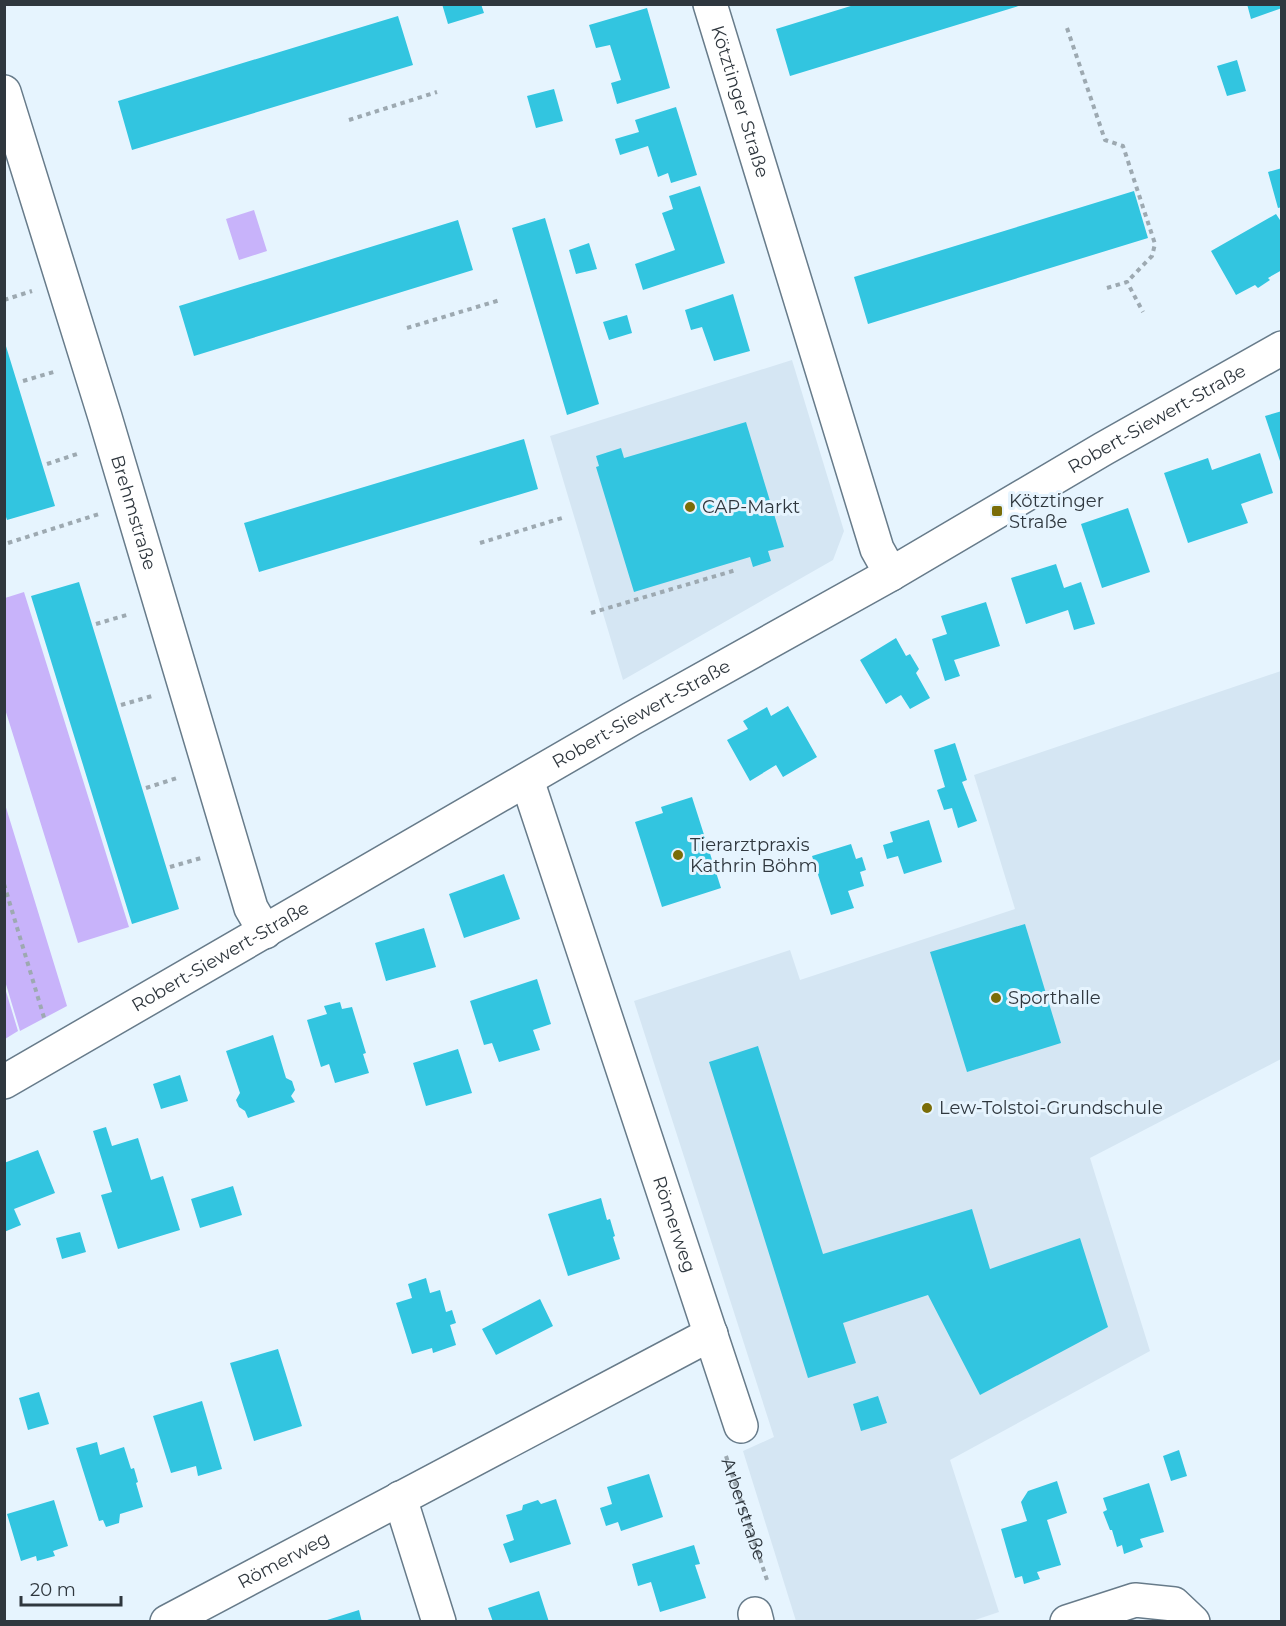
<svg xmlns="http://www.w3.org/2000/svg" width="1286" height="1626" font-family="Montserrat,sans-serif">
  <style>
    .built { fill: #d5e6f3 }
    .green { fill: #c8b3fa }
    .building { fill: #32c5e0 }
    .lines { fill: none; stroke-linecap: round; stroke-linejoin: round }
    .minor-casing { stroke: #677b8a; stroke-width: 36 }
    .path { stroke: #9da9b1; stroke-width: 4; stroke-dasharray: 4.5 4.5; stroke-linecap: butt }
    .minor { stroke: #fff; stroke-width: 33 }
    .poi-dot { fill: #7a6d08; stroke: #e6f4fe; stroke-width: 2 }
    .labels { text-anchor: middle; stroke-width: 6; stroke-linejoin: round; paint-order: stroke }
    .street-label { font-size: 18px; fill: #2f373e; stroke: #e6f4fe }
    .poi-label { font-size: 18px; fill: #2f373e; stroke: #e6f4fe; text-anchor: start }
  </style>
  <rect width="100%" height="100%" fill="#e6f4fe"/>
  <path class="built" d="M 792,360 L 844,531 L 833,560 L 623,680 L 550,436 Z
    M 1281,671 L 1281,1059 L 1090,1158 L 1150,1351 L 950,1460 L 999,1612 L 969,1622 L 796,1621 L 743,1451 L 774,1437 L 634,1001 L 790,950 L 800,980 L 1015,909 L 974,775 Z"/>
  <path class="green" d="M 254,210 L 267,251 L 239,260 L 226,219 Z
    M 24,592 L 129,927 L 78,943 L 5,709 L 5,598 Z
    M 4,801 L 67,1006 L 20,1031 L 5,981 Z
    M 5,988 L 18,1031 L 5,1039 L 4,1039 Z"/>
  <path class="building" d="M 442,4 L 481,4 L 484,13 L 448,24 Z
    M 1247,4 L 1282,4 L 1282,8 L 1251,19 Z
    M 854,5 L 1022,5 L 790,76 L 776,29 Z
    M 647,8 L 670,88 L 617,104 L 611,83 L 621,80 L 610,45 L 596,48 L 589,25 Z
    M 398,16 L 413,65 L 132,150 L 118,101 Z
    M 1237,60 L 1246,91 L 1227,96 L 1217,66 Z
    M 554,89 L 563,121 L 536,128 L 527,96 Z
    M 676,107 L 697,175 L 671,183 L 668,173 L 658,177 L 648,146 L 620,155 L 615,139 L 639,132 L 635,120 Z
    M 1282,168 L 1282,207 L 1278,208 L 1268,172 Z
    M 700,186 L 725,263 L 643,290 L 635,264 L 675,250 L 662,213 L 673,209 L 669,196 Z
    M 1134,191 L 1148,238 L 868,324 L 854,277 Z
    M 1276,214 L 1282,223 L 1282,270 L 1268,278 L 1270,280 L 1258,288 L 1255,285 L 1236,295 L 1211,251 Z
    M 545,218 L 599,404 L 567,415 L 512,228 Z
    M 458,220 L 473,270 L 194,356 L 179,306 Z
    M 589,243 L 597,269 L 576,274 L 569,250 Z
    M 733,294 L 750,351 L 714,361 L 702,327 L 691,330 L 685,310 Z
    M 627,315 L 632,333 L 609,340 L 603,322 Z
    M 5,343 L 55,506 L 7,520 L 4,511 Z
    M 1282,411 L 1282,464 L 1281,464 L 1265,416 Z
    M 746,422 L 784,547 L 768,551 L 771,561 L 753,567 L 750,557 L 634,592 L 596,467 L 599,466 L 596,456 L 621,448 L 624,458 Z
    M 524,439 L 538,489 L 259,572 L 244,523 Z
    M 1260,453 L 1273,493 L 1241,504 L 1248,523 L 1188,543 L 1164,473 L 1208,458 L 1212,470 Z
    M 1128,508 L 1150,572 L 1102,588 L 1081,524 Z
    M 1056,564 L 1064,588 L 1081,582 L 1095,624 L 1074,630 L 1068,610 L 1026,624 L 1011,578 Z
    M 79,582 L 179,909 L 132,924 L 31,596 Z
    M 986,602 L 1000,646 L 954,660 L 960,676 L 945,681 L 932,639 L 947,634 L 941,616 Z
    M 896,638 L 906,656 L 910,654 L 919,669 L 916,673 L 930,698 L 910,709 L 901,695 L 886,704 L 860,660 Z
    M 788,706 L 817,757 L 783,777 L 776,765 L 750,781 L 727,740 L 748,729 L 743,721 L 767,707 L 771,716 Z
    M 955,743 L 967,780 L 962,782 L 977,821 L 958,828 L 952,808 L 944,810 L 937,790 L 945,787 L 934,750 Z
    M 692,797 L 721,888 L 662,907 L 635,822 L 663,813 L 661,807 Z
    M 929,820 L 942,862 L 904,874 L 898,856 L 887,859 L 883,845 L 893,842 L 890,832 Z
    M 851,844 L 856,859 L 862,857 L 866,870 L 860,872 L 864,886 L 848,891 L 854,908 L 831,915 L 812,856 Z
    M 504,874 L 520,919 L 464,938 L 449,894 Z
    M 1025,924 L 1061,1043 L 967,1072 L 930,952 Z
    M 424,928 L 436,967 L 386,981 L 375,943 Z
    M 537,979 L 551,1024 L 533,1030 L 540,1050 L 499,1062 L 492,1043 L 484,1045 L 470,1001 Z
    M 340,1002 L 342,1009 L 352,1007 L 366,1053 L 363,1054 L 369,1073 L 335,1083 L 329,1064 L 321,1067 L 307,1020 L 327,1014 L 324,1006 Z
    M 273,1035 L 286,1078 L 292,1081 L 295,1090 L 291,1096 L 295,1102 L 248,1118 L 245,1111 L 239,1107 L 236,1100 L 240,1093 L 226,1051 Z
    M 758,1046 L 823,1254 L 972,1209 L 990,1269 L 1080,1238 L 1108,1327 L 980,1395 L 928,1295 L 843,1323 L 856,1363 L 808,1378 L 709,1062 Z
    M 458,1049 L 472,1093 L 426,1106 L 413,1063 Z
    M 180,1075 L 188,1101 L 161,1109 L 153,1084 Z
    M 106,1127 L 112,1146 L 138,1138 L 151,1180 L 163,1176 L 180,1230 L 118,1249 L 101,1195 L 112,1192 L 93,1131 Z
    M 38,1150 L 55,1193 L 14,1209 L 21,1225 L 4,1232 L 4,1163 Z
    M 233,1186 L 242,1215 L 200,1228 L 191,1199 Z
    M 601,1198 L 607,1220 L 610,1219 L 615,1236 L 613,1237 L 620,1259 L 568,1276 L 548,1214 Z
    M 80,1232 L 86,1252 L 62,1259 L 56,1238 Z
    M 426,1278 L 430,1293 L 440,1290 L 446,1312 L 452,1310 L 456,1323 L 450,1325 L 456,1345 L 433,1353 L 432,1348 L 412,1354 L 396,1303 L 412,1298 L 408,1284 Z
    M 540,1299 L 553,1326 L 496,1355 L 482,1329 Z
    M 278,1349 L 302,1426 L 254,1441 L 230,1363 Z
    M 39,1392 L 49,1424 L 28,1430 L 19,1398 Z
    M 878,1396 L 887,1423 L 861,1431 L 853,1404 Z
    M 202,1401 L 222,1469 L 198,1476 L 196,1466 L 171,1473 L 153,1416 Z
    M 97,1442 L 100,1455 L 124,1447 L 131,1469 L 134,1468 L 138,1482 L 136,1483 L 143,1507 L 120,1514 L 119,1523 L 106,1527 L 103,1520 L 99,1521 L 76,1448 Z
    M 1179,1450 L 1187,1476 L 1171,1481 L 1163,1456 Z
    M 649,1474 L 663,1517 L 621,1531 L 618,1522 L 606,1526 L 600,1508 L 612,1504 L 607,1487 Z
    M 1057,1481 L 1067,1513 L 1047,1520 L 1061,1565 L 1037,1572 L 1040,1579 L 1024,1584 L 1022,1576 L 1015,1578 L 1001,1529 L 1027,1521 L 1021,1502 L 1028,1491 Z
    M 1149,1483 L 1164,1532 L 1140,1539 L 1143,1547 L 1124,1554 L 1122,1545 L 1117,1547 L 1112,1530 L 1110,1530 L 1103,1512 L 1107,1510 L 1103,1498 Z
    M 556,1499 L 571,1544 L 510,1563 L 503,1544 L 514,1540 L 506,1515 L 522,1510 L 523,1505 L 538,1500 L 541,1504 Z
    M 54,1500 L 68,1546 L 53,1551 L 55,1556 L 37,1561 L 36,1556 L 21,1561 L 7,1514 Z
    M 694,1545 L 700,1564 L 695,1565 L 706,1598 L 660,1612 L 651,1582 L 638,1586 L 632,1564 Z
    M 539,1591 L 549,1622 L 493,1622 L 488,1608 Z
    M 359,1610 L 362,1622 L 325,1622 L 324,1621 Z"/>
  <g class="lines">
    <g class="minor-casing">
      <g id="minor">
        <path id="s2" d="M 710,4 L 877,549 L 891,574"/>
        <path id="s3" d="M 4,92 L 105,417 L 251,908 L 265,932"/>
        <path id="s4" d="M 527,780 L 741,1426"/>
        <path id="s5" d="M 4,1082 L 631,719 L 891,574 L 1103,449 L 1282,348"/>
        <path d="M 400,1498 L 439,1622"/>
        <path d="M 755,1614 L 757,1622"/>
        <path id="s6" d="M 167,1622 L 711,1334"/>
        <path d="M 1067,1622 L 1135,1600 L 1174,1604 L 1193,1622"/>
      </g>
    </g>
    <g class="path">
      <path d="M 1067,28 L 1105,140 L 1123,146 L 1155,244 L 1152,256 L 1127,282"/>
      <path d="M 349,120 L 437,92"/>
      <path d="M 1107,288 L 1127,282 L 1143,312"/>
      <path d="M 4,300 L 32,291"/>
      <path d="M 407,328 L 500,300"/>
      <path d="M 23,381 L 57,371"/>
      <path d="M 47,464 L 80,453"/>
      <path d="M 8,543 L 99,514"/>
      <path d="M 480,543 L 562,518"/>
      <path d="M 591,613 L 736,570"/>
      <path d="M 96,624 L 130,614"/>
      <path d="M 121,705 L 152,696"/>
      <path d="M 146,788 L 177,778"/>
      <path d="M 170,867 L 201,858"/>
      <path d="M 4,884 L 45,1021"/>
      <path id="s1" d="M 726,1456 L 768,1583"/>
    </g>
    <use href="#minor" class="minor"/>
  </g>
  <g class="poi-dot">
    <circle cx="690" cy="507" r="6"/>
    <rect x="991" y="505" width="12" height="12" rx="3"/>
    <circle cx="678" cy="855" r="6"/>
    <circle cx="996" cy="998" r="6"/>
    <circle cx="927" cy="1108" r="6"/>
  </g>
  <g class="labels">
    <g class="street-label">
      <text dy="6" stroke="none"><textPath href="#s2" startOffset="102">Kötztinger Straße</textPath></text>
      <text dy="6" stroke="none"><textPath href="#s5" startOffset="1330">Robert-Siewert-Straße</textPath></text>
      <text dy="6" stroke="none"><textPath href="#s3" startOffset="440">Brehmstraße</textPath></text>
      <text dy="6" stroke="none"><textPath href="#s5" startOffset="736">Robert-Siewert-Straße</textPath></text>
      <text dy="6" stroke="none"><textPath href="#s5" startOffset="250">Robert-Siewert-Straße</textPath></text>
      <text dy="6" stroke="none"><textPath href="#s4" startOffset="468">Römerweg</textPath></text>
      <text dy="6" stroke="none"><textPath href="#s1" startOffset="56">Arberstraße</textPath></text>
      <text dy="6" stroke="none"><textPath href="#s6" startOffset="132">Römerweg</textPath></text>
    </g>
    <g class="poi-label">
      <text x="1009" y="507">Kötztinger<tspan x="1009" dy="21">Straße</tspan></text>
      <text x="702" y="513">CAP-Markt</text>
      <text x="690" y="851">Tierarztpraxis<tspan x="690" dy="21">Kathrin Böhm</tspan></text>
      <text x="1008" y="1004">Sporthalle</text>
      <text x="939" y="1114">Lew-Tolstoi-Grundschule</text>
    </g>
  </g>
  <rect width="1286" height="1626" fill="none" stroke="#2f373e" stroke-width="12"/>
  <path d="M21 1596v9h100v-9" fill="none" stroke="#2f373e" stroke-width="3"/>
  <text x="30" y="1596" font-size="18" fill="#2f373e" stroke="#e6f4fe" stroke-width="4.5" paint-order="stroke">20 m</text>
</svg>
